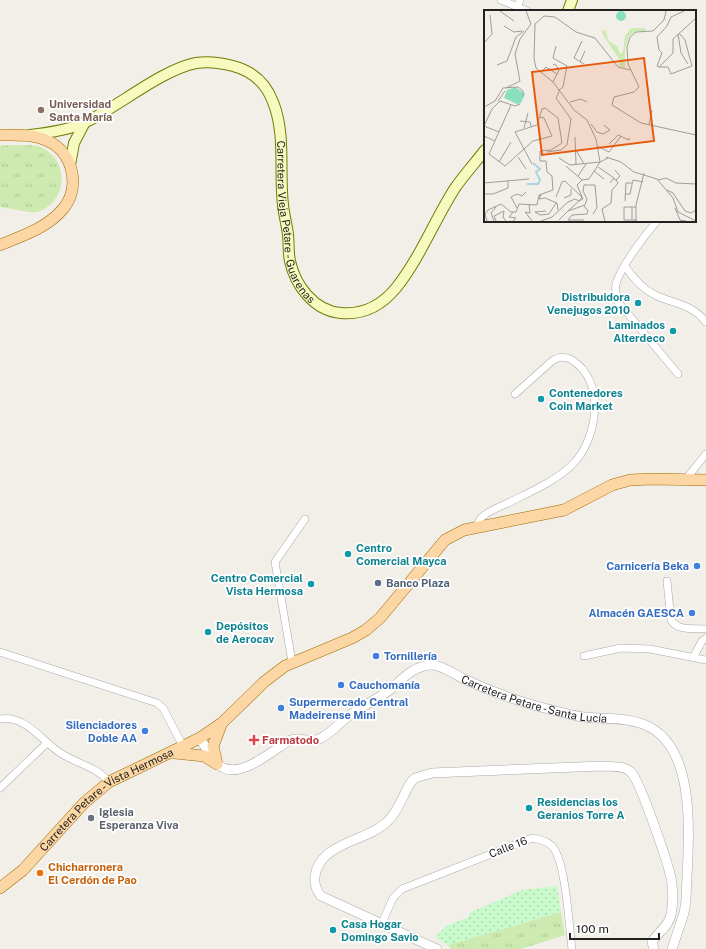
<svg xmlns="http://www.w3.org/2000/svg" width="706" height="949" font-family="'Public Sans',sans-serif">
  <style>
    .grass { fill: url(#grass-tufts) }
    .park { fill: url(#park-dots) }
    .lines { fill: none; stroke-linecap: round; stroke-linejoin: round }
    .minor-casing { stroke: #a9a9a9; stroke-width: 8 }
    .tertiary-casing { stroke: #a9a9a9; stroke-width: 10 }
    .secondary-casing { stroke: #707d05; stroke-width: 12 }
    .primary-casing { stroke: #a06b00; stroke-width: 12 }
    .minor { stroke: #fff; stroke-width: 7 }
    .tertiary { stroke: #fff; stroke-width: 9 }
    .secondary { stroke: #f7fabf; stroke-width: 10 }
    .primary { stroke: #fcd6a4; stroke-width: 11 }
    .education-dot { fill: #8d6e63; stroke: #fff; stroke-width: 1.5 }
    .culture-dot { fill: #0f9aa8; stroke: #fff; stroke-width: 1.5 }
    .shop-dot { fill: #3f7fe0; stroke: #fff; stroke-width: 1.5 }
    .service-dot { fill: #5c6f8a; stroke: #fff; stroke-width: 1.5 }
    .health-dot { fill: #e0444e; stroke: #fff; stroke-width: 1.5 }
    .worship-dot { fill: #6b7280; stroke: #fff; stroke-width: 1.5 }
    .food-dot { fill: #e8710a; stroke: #fff; stroke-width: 1.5 }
    .labels { text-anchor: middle; stroke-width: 3.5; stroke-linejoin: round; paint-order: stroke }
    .education-label { font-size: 11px; font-weight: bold; fill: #785e54; stroke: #fff; text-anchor: start }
    .street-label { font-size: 11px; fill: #222; stroke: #fff }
    .culture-label { font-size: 11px; font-weight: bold; fill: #0d838f; stroke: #fff; text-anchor: start }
    .shop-label { font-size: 11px; font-weight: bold; fill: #366cbe; stroke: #fff; text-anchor: end }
    .service-label { font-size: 11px; font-weight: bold; fill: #4e5e75; stroke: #fff; text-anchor: start }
    .health-label { font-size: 11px; font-weight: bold; fill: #be3a42; stroke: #fff; text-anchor: start }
    .worship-label { font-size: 11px; font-weight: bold; fill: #5b616d; stroke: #fff; text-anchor: start }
    .food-label { font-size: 11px; font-weight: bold; fill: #c56008; stroke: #fff; text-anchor: start }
    .inset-river { fill: none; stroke: #aad3df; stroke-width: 2 }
    .inset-road { fill: none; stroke: #9f9d99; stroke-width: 1 }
    .view { fill: #e8590c; fill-opacity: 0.15; stroke: #e8590c; stroke-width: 2 }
    .inset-edge { fill: none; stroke: #222; stroke-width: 2 }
  </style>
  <defs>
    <pattern id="grass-tufts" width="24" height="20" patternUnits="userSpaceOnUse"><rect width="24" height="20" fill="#cdebb0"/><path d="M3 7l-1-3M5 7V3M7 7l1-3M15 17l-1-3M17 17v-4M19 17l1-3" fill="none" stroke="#b0c997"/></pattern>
    <pattern id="park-dots" width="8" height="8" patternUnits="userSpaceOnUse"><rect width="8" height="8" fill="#c8facc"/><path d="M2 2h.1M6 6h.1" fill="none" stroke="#acd6af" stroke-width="1.8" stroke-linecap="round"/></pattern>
  </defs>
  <rect width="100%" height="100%" fill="#f2efe9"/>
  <path class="grass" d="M 0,146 C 9,145 36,144 43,148 C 65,160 68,188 50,205 C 46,208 42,211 37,212 C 26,213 11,208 0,207 Z
    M 561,912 L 565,935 L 521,949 L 451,949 L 448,945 Z"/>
  <path class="park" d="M 557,886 L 561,912 L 448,945 L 435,937 L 446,926 L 469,917 L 469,913 L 522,890 Z"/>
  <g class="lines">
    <g class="minor-casing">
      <path id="minor" d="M 501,0 L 527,11
        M 517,8 L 520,0
        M 657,221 C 645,235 621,266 616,284 C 615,290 616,296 618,302 L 678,374
        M 625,266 C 633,278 644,290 657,296 C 676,304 693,305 706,322
        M 686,479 L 706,454
        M 475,528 C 477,525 479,521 481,518 C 488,511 499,507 508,503 C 530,492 556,481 573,464 C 598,438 606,381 572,360 C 565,356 559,356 552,361 L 515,394
        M 667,581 L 671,620 C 677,631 694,628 706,629
        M 0,652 L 157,703 L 163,708 L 184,748
        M 584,656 L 621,648 L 650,649 L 706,660
        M 694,656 L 702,641 L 706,638
        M 292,662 L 275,562 L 305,519
        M 0,719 C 27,715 42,742 62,754 C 78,764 97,767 109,782
        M 0,788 L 47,743
        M 382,923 L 393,898 L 402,889 L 532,838 C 539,839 547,841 552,846 C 566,861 569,927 572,949"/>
    </g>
    <g class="tertiary-casing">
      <g id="tertiary">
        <path id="s1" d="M 200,738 C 205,747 211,758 218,764 C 237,783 273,750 290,740 C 300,737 309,743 319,739 C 331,734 340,722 350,715 C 364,705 378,699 391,689 C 403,678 415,665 432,665 C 442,665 454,674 462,678 C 485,689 509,698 533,705 C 548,709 563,713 577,716 C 599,720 621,716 643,724 C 702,746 687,851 686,901 L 684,913 L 672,949"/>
        <path d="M 437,949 L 321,896 C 316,890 314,884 315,876 C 320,842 366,842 387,822 C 398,812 403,795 411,782 L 415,778 L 432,773 L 602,766 C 612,767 624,765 631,772 C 640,781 671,870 672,884 C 673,894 673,906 671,915 C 669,926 657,933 652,942 L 654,949"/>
      </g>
    </g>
    <g class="secondary-casing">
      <g id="secondary">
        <path d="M 568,11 L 572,0"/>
        <path id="s2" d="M 30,135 C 48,133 68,130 84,123 C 118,107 161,70 196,63 C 208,61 222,63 233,66 C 252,71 266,83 273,102 C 286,134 279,171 283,205 C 284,215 287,225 288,235 C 289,243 288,252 290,261 C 295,285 314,311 341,313 C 364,315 382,305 396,288 C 420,258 434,221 455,188 C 464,175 475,163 485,150"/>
        <path d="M 70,165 L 74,143 L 85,122"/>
      </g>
    </g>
    <g class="primary-casing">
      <g id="primary">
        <path d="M 0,135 C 17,135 33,134 48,141 C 73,152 81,188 63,209 C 47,228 22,236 0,245"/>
        <path d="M 175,753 L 204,756 L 217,764"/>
        <path d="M 217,764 L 213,746 L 221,725"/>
        <path id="s3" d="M 0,888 L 23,870 L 84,803 L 109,782 L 200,738 L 222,723 L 264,682 L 285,666 L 352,638 L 366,630 L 380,618 L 445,540 L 464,530 L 564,510 L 612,485 L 630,480 L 652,479 L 706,480"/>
      </g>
    </g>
    <use href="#minor" class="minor"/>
    <use href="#tertiary" class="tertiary"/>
    <use href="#secondary" class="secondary"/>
    <use href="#primary" class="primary"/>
  </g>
  <circle class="education-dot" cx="41" cy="110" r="4"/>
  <g class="culture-dot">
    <circle cx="638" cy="303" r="4"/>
    <circle cx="673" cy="331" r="4"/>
    <circle cx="541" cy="399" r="4"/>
    <circle cx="348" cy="554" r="4"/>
    <circle cx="311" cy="584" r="4"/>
    <circle cx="208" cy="632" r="4"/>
    <circle cx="529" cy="808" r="4"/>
    <circle cx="333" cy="930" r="4"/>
  </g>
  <g class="shop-dot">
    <circle cx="697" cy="566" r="4"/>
    <circle cx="692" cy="613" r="4"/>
    <circle cx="376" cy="656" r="4"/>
    <circle cx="341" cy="685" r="4"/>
    <circle cx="281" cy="708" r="4"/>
    <circle cx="145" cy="731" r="4"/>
  </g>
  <circle class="service-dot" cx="378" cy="583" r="4"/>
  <path class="health-dot" d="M252 734h4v4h4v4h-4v4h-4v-4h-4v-4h4z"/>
  <circle class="worship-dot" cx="91" cy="818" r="4"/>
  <circle class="food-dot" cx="40" cy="873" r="4"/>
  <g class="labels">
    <g class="education-label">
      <text x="49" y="108">Universidad<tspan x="49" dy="13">Santa María</tspan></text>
    </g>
    <g class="street-label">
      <text dy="4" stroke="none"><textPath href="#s2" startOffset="400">Carretera Vieja Petare - Guarenas</textPath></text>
      <text dy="4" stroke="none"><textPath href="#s1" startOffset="388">Carretera Petare - Santa Lucía</textPath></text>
      <text dy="4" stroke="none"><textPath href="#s3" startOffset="140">Carretera Petare - Vista Hermosa</textPath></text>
      <text transform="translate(508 847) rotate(-21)" y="4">Calle 16</text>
    </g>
    <g class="culture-label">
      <text x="630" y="301" text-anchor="end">Distribuidora<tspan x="630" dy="13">Venejugos 2010</tspan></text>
      <text x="665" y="329" text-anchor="end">Laminados<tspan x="665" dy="13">Alterdeco</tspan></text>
      <text x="549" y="397">Contenedores<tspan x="549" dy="13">Coin Market</tspan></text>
      <text x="356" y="552">Centro<tspan x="356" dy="13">Comercial Mayca</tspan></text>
      <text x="303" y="582" text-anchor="end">Centro Comercial<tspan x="303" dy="13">Vista Hermosa</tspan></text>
      <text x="216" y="630">Depósitos<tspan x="216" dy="13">de Aerocav</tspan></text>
      <text x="537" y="806">Residencias los<tspan x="537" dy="13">Geranios Torre A</tspan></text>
      <text x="341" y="928">Casa Hogar<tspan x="341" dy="13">Domingo Savio</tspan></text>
    </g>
    <g class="shop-label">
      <text x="689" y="570">Carnicería Beka</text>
      <text x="684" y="617">Almacén GAESCA</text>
      <text x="384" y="660" text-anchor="start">Tornillería</text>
      <text x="349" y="689" text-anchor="start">Cauchomanía</text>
      <text x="289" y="706" text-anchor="start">Supermercado Central<tspan x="289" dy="13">Madeirense Mini</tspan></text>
      <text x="137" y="729">Silenciadores<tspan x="137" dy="13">Doble AA</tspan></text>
    </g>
    <g class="service-label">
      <text x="386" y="587">Banco Plaza</text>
    </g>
    <g class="health-label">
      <text x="262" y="744">Farmatodo</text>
    </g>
    <g class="worship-label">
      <text x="99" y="816">Iglesia<tspan x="99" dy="13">Esperanza Viva</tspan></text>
    </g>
    <g class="food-label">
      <text x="48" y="871">Chicharronera<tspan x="48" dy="13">El Cerdón de Pao</tspan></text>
    </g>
  </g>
  <g transform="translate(484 10)">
    <rect width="212" height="212" fill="#f2efe9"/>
    <path d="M 147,18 L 161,18 L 162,21 L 152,21 L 145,26 L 141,38 L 141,58 L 135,56 L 135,49 L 119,25 L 118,21 L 122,20 L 124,30 L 133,36 L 136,44 L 139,42 L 141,26 Z" fill="#cdebb0"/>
    <path d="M132 6a5 5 0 1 1 10 0a5 5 0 1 1-10 0ZM 31,77 L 41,84 L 37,93 L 33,94 L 20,88 L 23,80 Z" fill="#88e0be"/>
    <path class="inset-river" d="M 43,174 L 54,174 L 56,170 L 52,162 L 56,159 L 49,153"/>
    <path class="inset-road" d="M 16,1 L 30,11M 182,1 L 180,10 L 169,21 L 152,22 L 146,27 L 143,37 L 144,54 L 155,77 L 150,82 L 130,87 L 128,95 L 157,113 L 212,125M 20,16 L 30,22 L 38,21M 195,23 L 201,30 L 208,56M 194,24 L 197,43 L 204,54M 98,31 L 90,48 L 100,54M 0,33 L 8,24 L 6,5M 72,36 L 69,48 L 83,56 L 79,77 L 74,81M 96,52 L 101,41M 13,55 L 23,51 L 32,27 L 40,21M 175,57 L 173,56 L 178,43 L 175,40 L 173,27 L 183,16 L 187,7 L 200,1M 175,57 L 189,43 L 189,29 L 212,8M 175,57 L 184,57 L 187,64 L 208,56M 59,60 L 62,57 L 73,64M 69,72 L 75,60 L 71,54 L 69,55M 22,78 L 36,71 L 31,44 L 36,29 L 47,14 L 42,1M 14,91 L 21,81M 86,92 L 97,89 L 103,92M 27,95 L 5,144 L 21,156 L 49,131 L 68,126 L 60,108 L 56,107M 0,97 L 11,91 L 19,78 L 34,77 L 39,81 L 39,86M 36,111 L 46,112 L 47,116M 107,114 L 113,122 L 119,124 L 126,120 L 120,115M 165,115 L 168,100M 0,116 L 8,99 L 16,91 L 31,96 L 36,94M 0,116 L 15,122M 40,118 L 44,103M 0,126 L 11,131M 91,127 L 92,154M 125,134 L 134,125 L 145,130 L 145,128M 113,136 L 125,142 L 137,126M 92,140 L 100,154M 63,142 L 77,140 L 83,135 L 87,109 L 72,88 L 75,82M 34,147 L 42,159M 122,147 L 137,152 L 150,162 L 173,169 L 189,188 L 194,202 L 212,211M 75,148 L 86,155 L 116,152M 124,148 L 116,152 L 112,129 L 103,110 L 90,100 L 69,72 L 52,58 L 50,48 L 51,14 L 60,6 L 71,7 L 92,22 L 111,28 L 134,57 L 146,60M 15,152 L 27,132M 48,154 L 31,122 L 53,115 L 58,99 L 61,98 L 74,108 L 78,133 L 67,140 L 56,141M 82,156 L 98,170M 114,157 L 130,168 L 126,173M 110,161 L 120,169M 94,166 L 102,154M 130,169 L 132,170 L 136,166 L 131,160M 174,170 L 182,168 L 192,173 L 212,174M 0,173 L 45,169M 183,180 L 189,183 L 201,201 L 207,203 L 212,200M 0,184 L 9,184 L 24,178 L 24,171M 141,184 L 146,184 L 149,170 L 159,172M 55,186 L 57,185 L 55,189 L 61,188 L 73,193 L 74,200M 72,187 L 78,172 L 81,171 L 98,187 L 95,191 L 99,189 L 93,175 L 98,170 L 105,169 L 116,152M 80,188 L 87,185 L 87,179M 95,191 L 84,201 L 101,195 L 103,189 L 99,181 L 100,175 L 111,175 L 113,198 L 109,204M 141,191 L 142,173 L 148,173M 45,195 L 46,203 L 41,202 L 48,211M 152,197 L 140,197 L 140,210 L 153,210M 33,198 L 27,187 L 33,184 L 38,186 L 42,182M 191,198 L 196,210 L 202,211M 62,201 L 51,202 L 56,205 L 65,204 L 72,193M 75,210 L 84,201M 100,210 L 84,210 L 88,205 L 103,204 L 104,201 L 100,196M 148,210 L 148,197M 3,211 L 1,204 L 4,200 L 17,194 L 27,202 L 32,202 L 35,194 L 53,195 L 55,185 L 69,180 L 68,166 L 63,162 L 62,151 L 56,151 L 56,141M 10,211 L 7,203 L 12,197M 12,211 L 10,206 L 20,201 L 19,207 L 22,211M 29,211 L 32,208 L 25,207 L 29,202M 57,211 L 68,207 L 84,192 L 91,189 L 95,191M 121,211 L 118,199 L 127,193 L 128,180 L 134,173 L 132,170M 152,211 L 152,195 L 160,163"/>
    <path class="view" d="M 160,48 L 170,131 L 58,145 L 48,62 Z"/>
    <rect width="212" height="212" class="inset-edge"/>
  </g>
  <path d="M570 933v6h89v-6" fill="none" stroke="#222222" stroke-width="2"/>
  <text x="576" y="933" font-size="12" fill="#222222" stroke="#ffffff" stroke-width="3" paint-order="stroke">100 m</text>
</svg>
